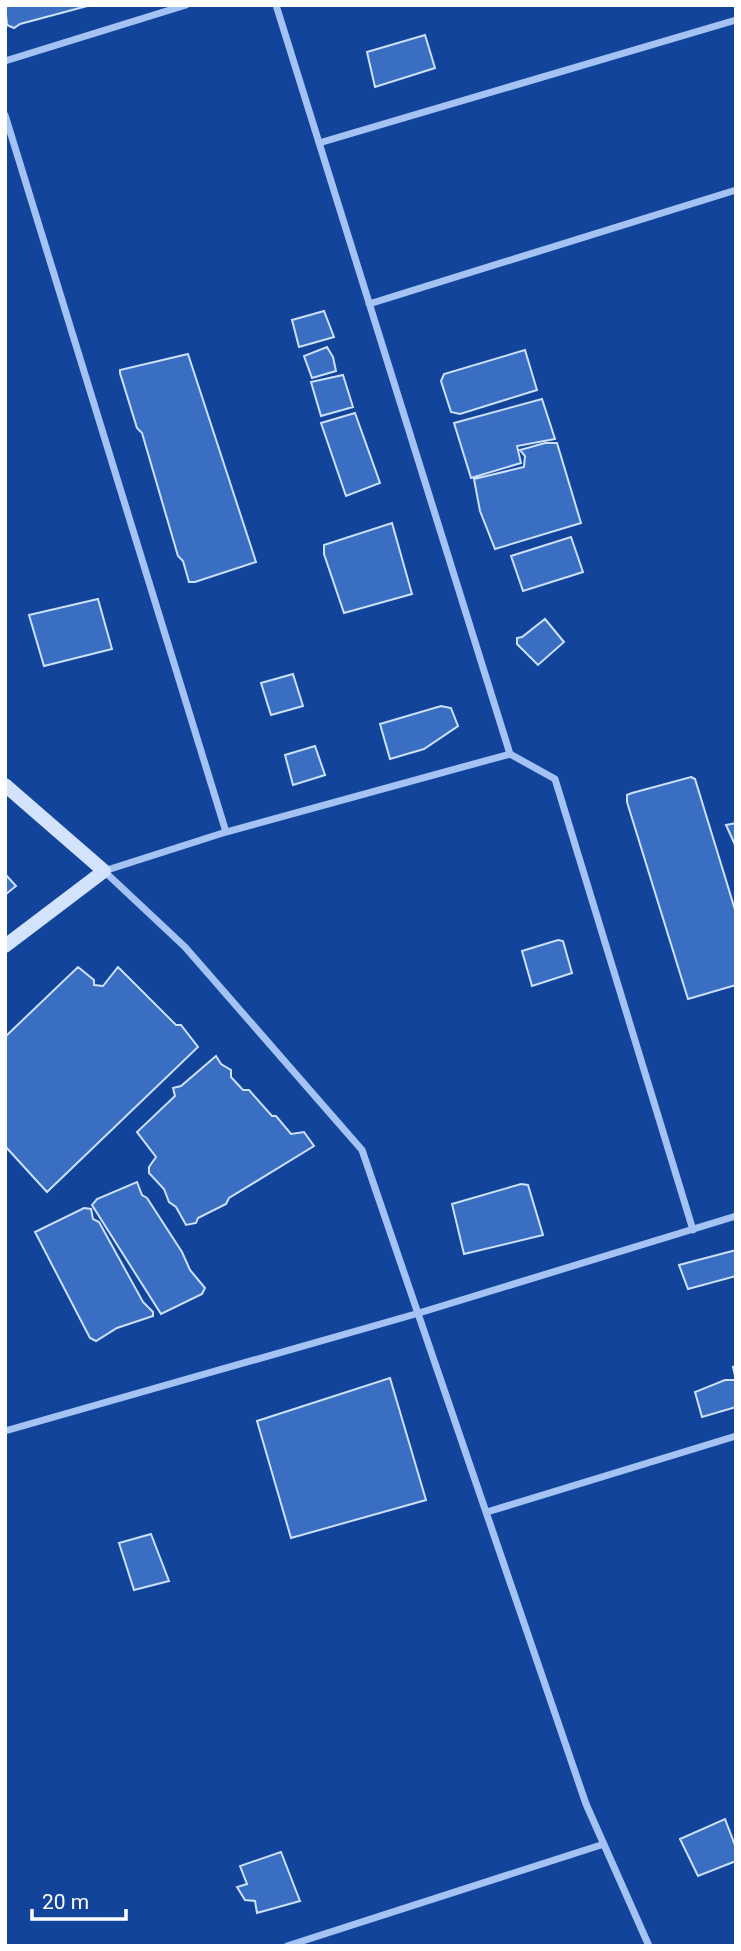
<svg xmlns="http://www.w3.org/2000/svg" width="741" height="1951" font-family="Roboto,sans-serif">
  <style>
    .building { fill: #3a6ec2; stroke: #cde0fe; stroke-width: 2 }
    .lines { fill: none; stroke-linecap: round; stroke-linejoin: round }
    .street { stroke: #a4c3f4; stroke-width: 7 }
    .secondary { stroke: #d4e3fd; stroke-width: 14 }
  </style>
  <rect width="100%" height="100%" fill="#11449a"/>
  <path class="building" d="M 5,5 L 91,5 L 20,24 L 14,28 L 7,25 Z
    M 425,35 L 435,68 L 375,87 L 367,52 Z
    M 324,311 L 334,337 L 299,347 L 292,320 Z
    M 327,347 L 333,357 L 336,371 L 312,378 L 304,356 Z
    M 525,350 L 537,390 L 460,414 L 451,412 L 441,381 L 444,374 Z
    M 188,354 L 256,562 L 195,582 L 189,582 L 183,561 L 178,556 L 142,433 L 137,428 L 120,373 L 120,370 Z
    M 343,375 L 353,407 L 321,416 L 311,382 Z
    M 542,399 L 555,439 L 517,446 L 521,463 L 471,478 L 454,423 Z
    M 355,413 L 380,483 L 346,496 L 321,423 Z
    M 545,443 L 557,443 L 581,523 L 495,549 L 480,511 L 474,479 L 524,467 L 525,456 L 520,450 Z
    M 392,523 L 412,594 L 344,613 L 324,554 L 324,545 Z
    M 571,537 L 583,572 L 523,591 L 511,556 Z
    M 98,599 L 112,649 L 44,666 L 29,615 Z
    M 545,619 L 564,642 L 538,665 L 517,644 L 517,638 L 522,637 Z
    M 293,674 L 303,706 L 271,715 L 261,683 Z
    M 441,706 L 451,708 L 458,726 L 424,749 L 390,759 L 380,724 Z
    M 315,746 L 325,775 L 293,785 L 285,755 Z
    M 691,777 L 695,779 L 736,913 L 736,985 L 688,999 L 627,802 L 627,795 L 632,793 Z
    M 736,823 L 736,847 L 726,825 Z
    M 5,874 L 16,886 L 5,895 Z
    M 558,940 L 563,941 L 572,973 L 532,986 L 522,951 Z
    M 78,967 L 94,980 L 94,985 L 103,986 L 118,967 L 176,1025 L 181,1025 L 198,1047 L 47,1192 L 5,1146 L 5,1037 Z
    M 216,1056 L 221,1064 L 231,1070 L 231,1077 L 243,1090 L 249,1090 L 272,1116 L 276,1116 L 291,1134 L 304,1132 L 314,1146 L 229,1198 L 226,1204 L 198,1218 L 196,1223 L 186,1225 L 176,1207 L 169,1202 L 164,1189 L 149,1173 L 149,1167 L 156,1157 L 137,1132 L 175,1096 L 173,1088 L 181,1086 Z
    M 137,1182 L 142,1195 L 147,1198 L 182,1252 L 190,1270 L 205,1288 L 202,1294 L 161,1314 L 92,1205 L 97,1199 Z
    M 521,1184 L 528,1185 L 543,1235 L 464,1254 L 452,1204 Z
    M 84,1208 L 91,1209 L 93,1219 L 99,1222 L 143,1302 L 153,1312 L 153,1316 L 117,1328 L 96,1341 L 90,1338 L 35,1232 Z
    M 736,1250 L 736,1276 L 688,1289 L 679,1265 Z
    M 736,1366 L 736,1407 L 702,1417 L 695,1392 L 725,1380 L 736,1380 L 733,1367 Z
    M 390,1378 L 426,1500 L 291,1538 L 257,1421 Z
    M 151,1534 L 169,1581 L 134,1590 L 119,1543 Z
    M 725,1819 L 736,1848 L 736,1861 L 698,1876 L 680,1839 Z
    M 281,1852 L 300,1901 L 257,1913 L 255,1901 L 245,1900 L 237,1887 L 247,1884 L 240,1866 Z"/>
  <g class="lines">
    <path class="street" d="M 276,5 L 510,754 L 555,779 L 693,1230
      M 5,61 L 186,5
      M 5,115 L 226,832
      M 319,143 L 736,20
      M 369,304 L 736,190
      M 510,754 L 226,832 L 104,871 L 185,947 L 362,1150 L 586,1804 L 649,1946
      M 5,1431 L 419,1313 L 736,1216
      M 487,1512 L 736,1436
      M 287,1946 L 604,1844"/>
    <path class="secondary" d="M 5,785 L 104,871 L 5,946"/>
  </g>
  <rect width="741" height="1951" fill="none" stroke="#ffffff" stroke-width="14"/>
  <path d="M32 1909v10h94v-10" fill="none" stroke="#ffffff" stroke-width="3.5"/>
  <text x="42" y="1909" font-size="21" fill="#ffffff" stroke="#11449a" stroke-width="5" paint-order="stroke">20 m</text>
</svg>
